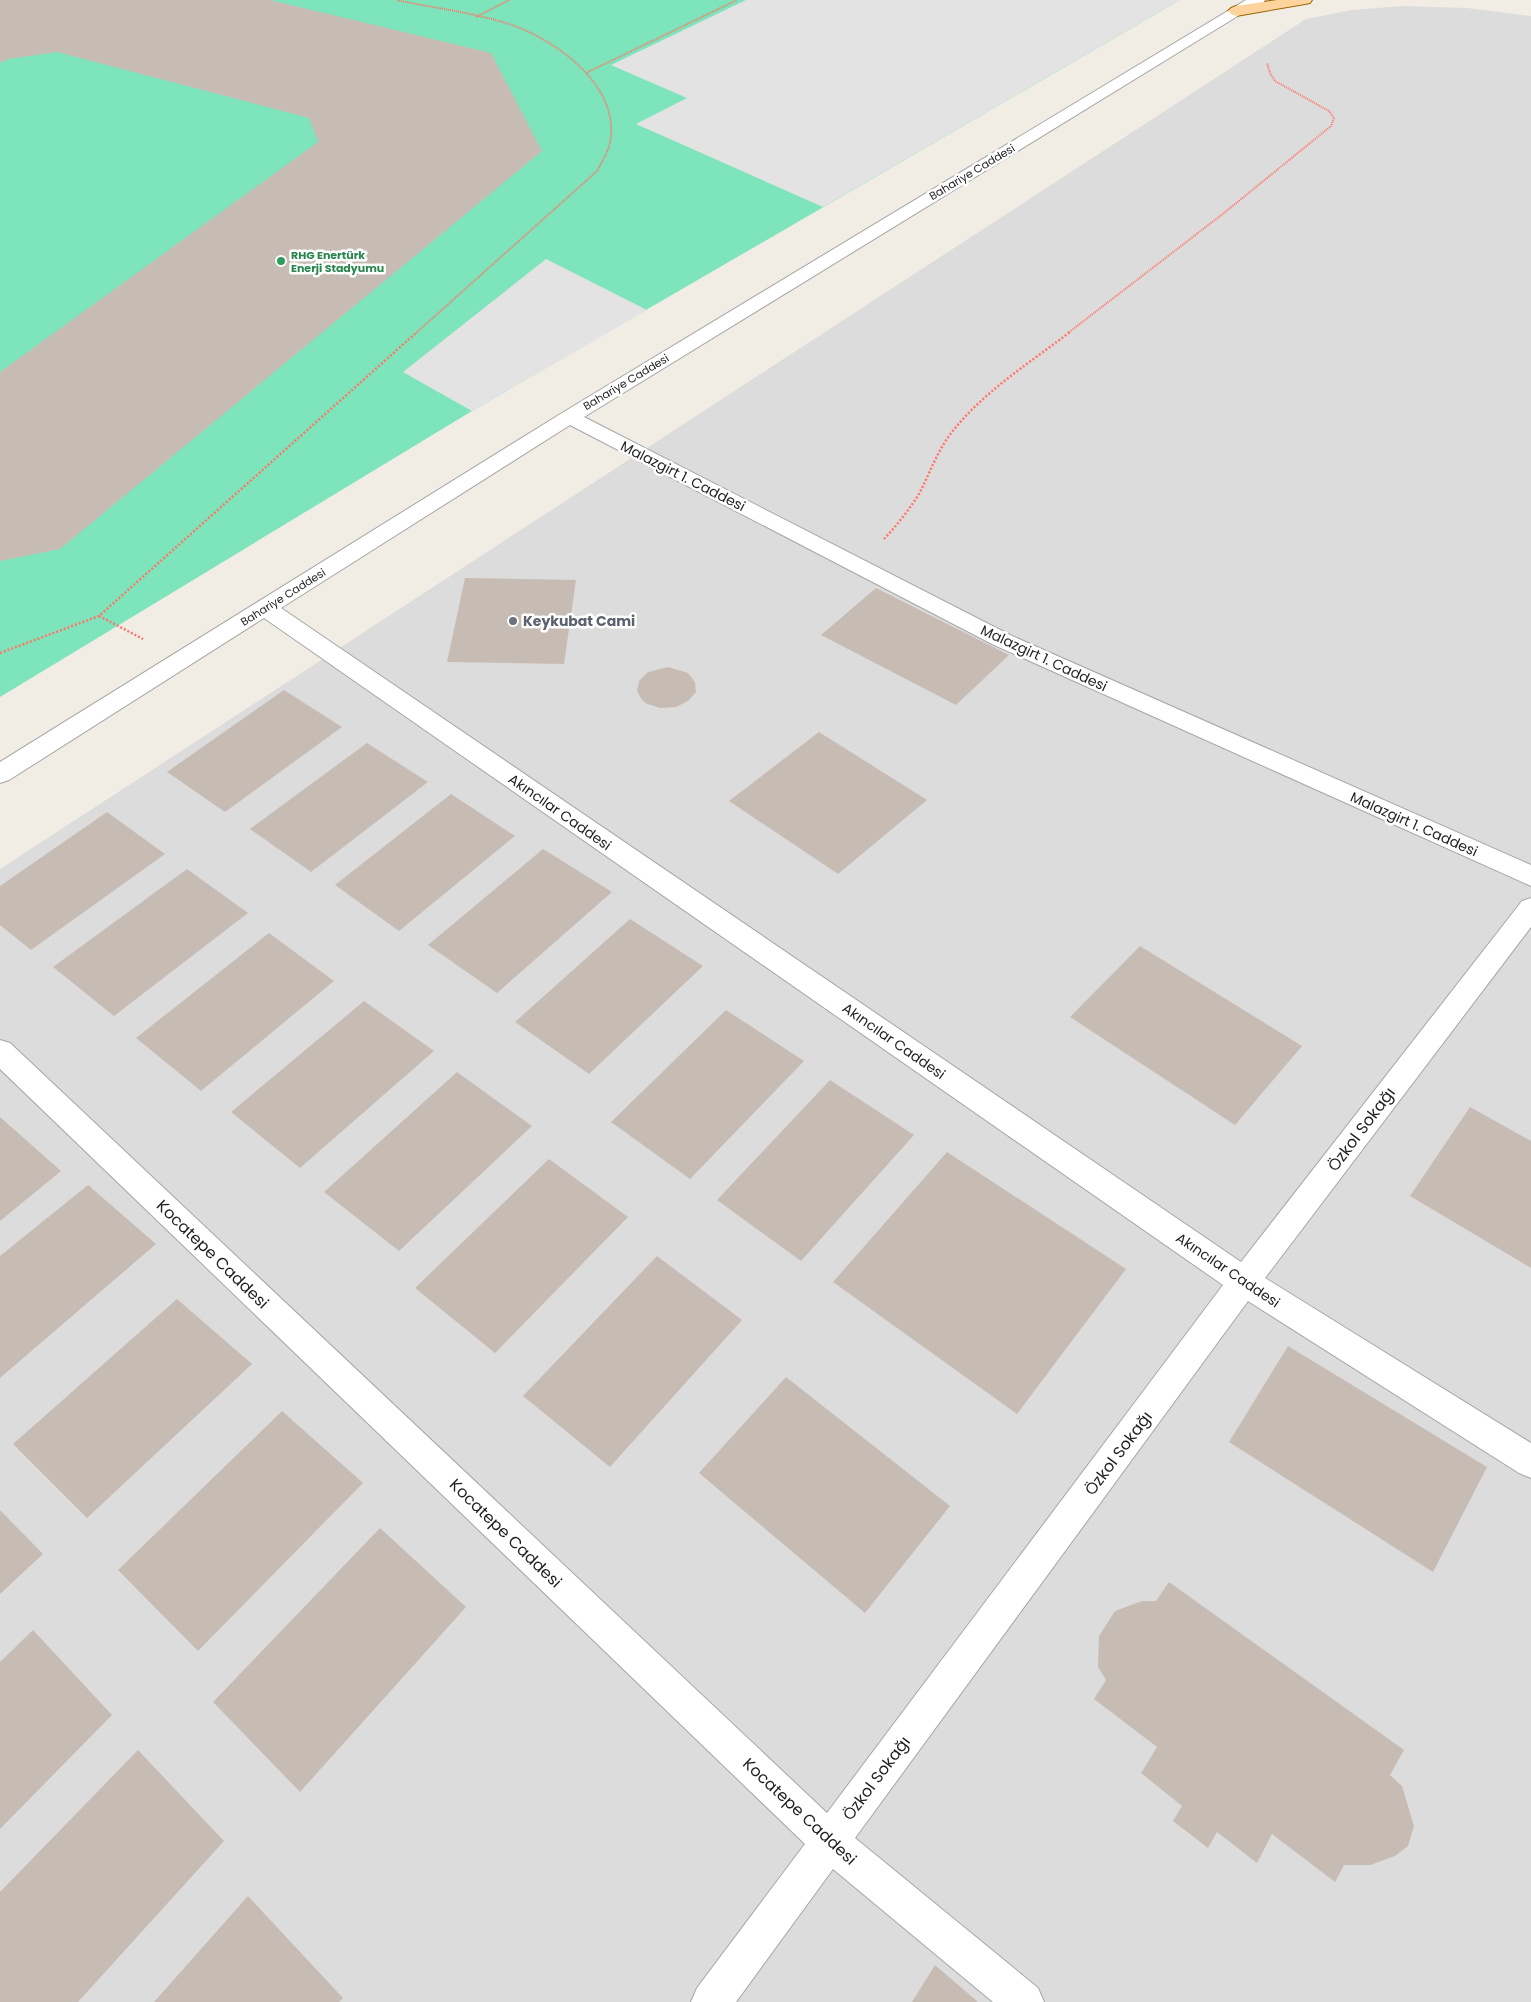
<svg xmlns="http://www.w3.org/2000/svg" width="1531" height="2002" font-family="Poppins,sans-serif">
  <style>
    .residential { fill: #dddcdc }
    .pitch { fill: #7ee4bb }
    .parking { fill: #e3e3e3 }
    .building { fill: #c6bcb4 }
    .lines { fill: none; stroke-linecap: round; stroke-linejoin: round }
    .minor-casing { stroke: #a6a6a6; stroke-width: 2 }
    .major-casing { stroke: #9b6500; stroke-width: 2 }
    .path-far1 { stroke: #ff7568; stroke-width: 2; stroke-dasharray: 1 1; stroke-linecap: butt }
    .path { stroke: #ff7568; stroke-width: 2.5; stroke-dasharray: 2 2; stroke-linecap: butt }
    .minor { fill: #fff; fill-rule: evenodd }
    .major { fill: #ffd39c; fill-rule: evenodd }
    .leisure-dot { fill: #2e9e5b; stroke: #fff; stroke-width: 2 }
    .worship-dot { fill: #6b7280; stroke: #fff; stroke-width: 2 }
    .labels { text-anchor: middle; stroke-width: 5; stroke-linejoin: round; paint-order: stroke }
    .far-street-label { font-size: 11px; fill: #1f1f1f; stroke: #fff }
    .far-leisure-label { font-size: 11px; font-weight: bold; fill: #27864d; stroke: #fff; text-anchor: start }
    .street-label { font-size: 14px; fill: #1f1f1f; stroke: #fff }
    .worship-label { font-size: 14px; font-weight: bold; fill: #5b616d; stroke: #fff; text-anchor: start }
    .near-street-label { font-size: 16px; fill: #1f1f1f; stroke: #fff }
  </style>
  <rect width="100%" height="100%" fill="#f1ede5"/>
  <path class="residential" d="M 1403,6 L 1467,8 L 1531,16 L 1531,2002 L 0,2002 L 0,869 L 1306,19 L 1352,10 Z"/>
  <path class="pitch" d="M 0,0 L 1180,0 L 472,411 L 0,697 Z"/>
  <path class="parking" d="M 746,0 L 1180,0 L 823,207 L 636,124 L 687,98 L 611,65 Z
    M 546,259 L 647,310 L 472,411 L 403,372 Z"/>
  <path class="building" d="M 0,0 L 270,0 L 491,53 L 542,151 L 60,549 L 0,561 L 0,372 L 318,142 L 309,118 L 57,52 L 8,59 L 0,63 Z
    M 465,578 L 576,580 L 564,664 L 447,662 Z
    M 876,588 L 1009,655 L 956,705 L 821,635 Z
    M 668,667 L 688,673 L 695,682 L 696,692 L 688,701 L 676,707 L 661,708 L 647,704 L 642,700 L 637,691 L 639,681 L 648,672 Z
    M 284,690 L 342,727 L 225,812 L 167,772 Z
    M 819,732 L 927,800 L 838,874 L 729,801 Z
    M 367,743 L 428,782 L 311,872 L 250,829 Z
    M 451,794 L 515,836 L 399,931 L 335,885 Z
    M 107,812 L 165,854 L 31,950 L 0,925 L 0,886 Z
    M 543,849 L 612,892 L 497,993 L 428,945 Z
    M 187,869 L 248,913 L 114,1016 L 53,967 Z
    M 630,919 L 703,966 L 589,1074 L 515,1022 Z
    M 269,933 L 334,981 L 201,1091 L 136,1038 Z
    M 1140,946 L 1302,1046 L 1235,1125 L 1070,1017 Z
    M 364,1001 L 434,1051 L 300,1168 L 231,1112 Z
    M 726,1010 L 804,1061 L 690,1179 L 611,1122 Z
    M 457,1072 L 532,1126 L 399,1251 L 324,1192 Z
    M 830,1080 L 914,1135 L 801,1261 L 717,1200 Z
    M 1470,1107 L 1531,1141 L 1531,1268 L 1410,1196 Z
    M 0,1117 L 61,1171 L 0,1221 Z
    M 947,1152 L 1126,1269 L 1017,1414 L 833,1282 Z
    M 549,1159 L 628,1217 L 495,1353 L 415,1288 Z
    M 88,1185 L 156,1244 L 0,1378 L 0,1256 Z
    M 657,1256 L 742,1320 L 610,1467 L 523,1396 Z
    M 177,1299 L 252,1364 L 87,1518 L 13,1444 Z
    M 1288,1346 L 1487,1467 L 1433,1572 L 1229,1442 Z
    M 786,1377 L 950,1506 L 865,1613 L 699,1473 Z
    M 282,1411 L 363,1483 L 198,1651 L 118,1570 Z
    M 0,1510 L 43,1554 L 0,1594 Z
    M 380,1528 L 466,1607 L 300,1792 L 213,1702 Z
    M 1169,1582 L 1404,1750 L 1390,1775 L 1402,1786 L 1414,1826 L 1408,1846 L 1395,1856 L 1370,1865 L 1344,1865 L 1335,1882 L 1272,1834 L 1257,1863 L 1217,1832 L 1208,1848 L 1173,1821 L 1182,1806 L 1141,1773 L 1157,1747 L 1094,1699 L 1106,1680 L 1098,1667 L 1099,1636 L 1115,1611 L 1142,1601 L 1156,1601 Z
    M 33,1630 L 112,1715 L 0,1829 L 0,1662 Z
    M 138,1750 L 224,1841 L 78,2002 L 0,2002 L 0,1892 Z
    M 248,1896 L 343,1998 L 339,2002 L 154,2002 Z
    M 935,1965 L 978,2002 L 912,2002 Z"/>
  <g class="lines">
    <g class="minor-casing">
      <path id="minor" d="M 1246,0 L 1265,0 L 1263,3 L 1241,14 L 584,417 L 1010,635 L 1531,865 L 1531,886 L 994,645 L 570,425 L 281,608 L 1241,1262 L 1522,901 L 1531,898 L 1531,927 L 1265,1278 L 1531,1443 L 1531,1478 L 1519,1473 L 1248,1301 L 855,1838 L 1038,1988 L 1044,2002 L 993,2002 L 833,1869 L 736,2002 L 691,2002 L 697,1988 L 805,1844 L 0,1069 L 0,1040 L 10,1043 L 827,1813 L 1223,1285 L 264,618 L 9,780 L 0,783 L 0,762 L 562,413 Z"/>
    </g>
    <g class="major-casing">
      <path id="major" d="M 1277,0 L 1312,0 L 1310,3 L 1305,4 L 1236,16 L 1231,14 L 1228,11 L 1231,8 L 1236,6 Z"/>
    </g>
    <path class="path-far1" d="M 397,0 C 433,8 470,12 506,23 C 551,37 616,81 611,136 C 610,149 603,160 597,171 L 416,333
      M 476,17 L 509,0
      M 586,73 L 737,0
      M 1068,333 L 1224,213 L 1331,126 L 1334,118 L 1329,111 L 1275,81 L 1270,73 L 1267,63"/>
    <path class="path" d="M 884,539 C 897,525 909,510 919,494 C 929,475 936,454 949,436 C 980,394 1028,364 1070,332
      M 99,616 L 143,639
      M 0,653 L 99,616 L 417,332"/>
    <use href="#minor" class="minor"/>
    <use href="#major" class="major"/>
  </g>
  <circle class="leisure-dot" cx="281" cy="261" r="5"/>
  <circle class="worship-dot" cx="513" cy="621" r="5"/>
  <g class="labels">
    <g class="far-street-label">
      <text transform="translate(972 172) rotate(-31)" y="4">Bahariye Caddesi</text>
      <text transform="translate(626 382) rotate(-31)" y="4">Bahariye Caddesi</text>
      <text transform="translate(283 597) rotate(-32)" y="4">Bahariye Caddesi</text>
    </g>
    <g class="far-leisure-label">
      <text x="291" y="259">RHG Enertürk<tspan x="291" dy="13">Enerji Stadyumu</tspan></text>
    </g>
    <g class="street-label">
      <text transform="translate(683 476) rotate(27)" y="5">Malazgirt 1. Caddesi</text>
      <text transform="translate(1044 658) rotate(25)" y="5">Malazgirt 1. Caddesi</text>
      <text transform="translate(560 812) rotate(35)" y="5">Akıncılar Caddesi</text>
      <text transform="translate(1414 824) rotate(24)" y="5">Malazgirt 1. Caddesi</text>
      <text transform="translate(894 1041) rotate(35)" y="5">Akıncılar Caddesi</text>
      <text transform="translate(1228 1270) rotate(34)" y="5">Akıncılar Caddesi</text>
    </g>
    <g class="worship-label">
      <text x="523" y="626">Keykubat Cami</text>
    </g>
    <g class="near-street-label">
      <text transform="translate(1361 1129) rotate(-53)" y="6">Özkol Sokağı</text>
      <text transform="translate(213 1254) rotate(44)" y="6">Kocatepe Caddesi</text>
      <text transform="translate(1118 1453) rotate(-53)" y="6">Özkol Sokağı</text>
      <text transform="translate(506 1533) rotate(44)" y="6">Kocatepe Caddesi</text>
      <text transform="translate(876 1778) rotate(-53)" y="6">Özkol Sokağı</text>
      <text transform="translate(800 1811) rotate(43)" y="6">Kocatepe Caddesi</text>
    </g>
  </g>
</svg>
